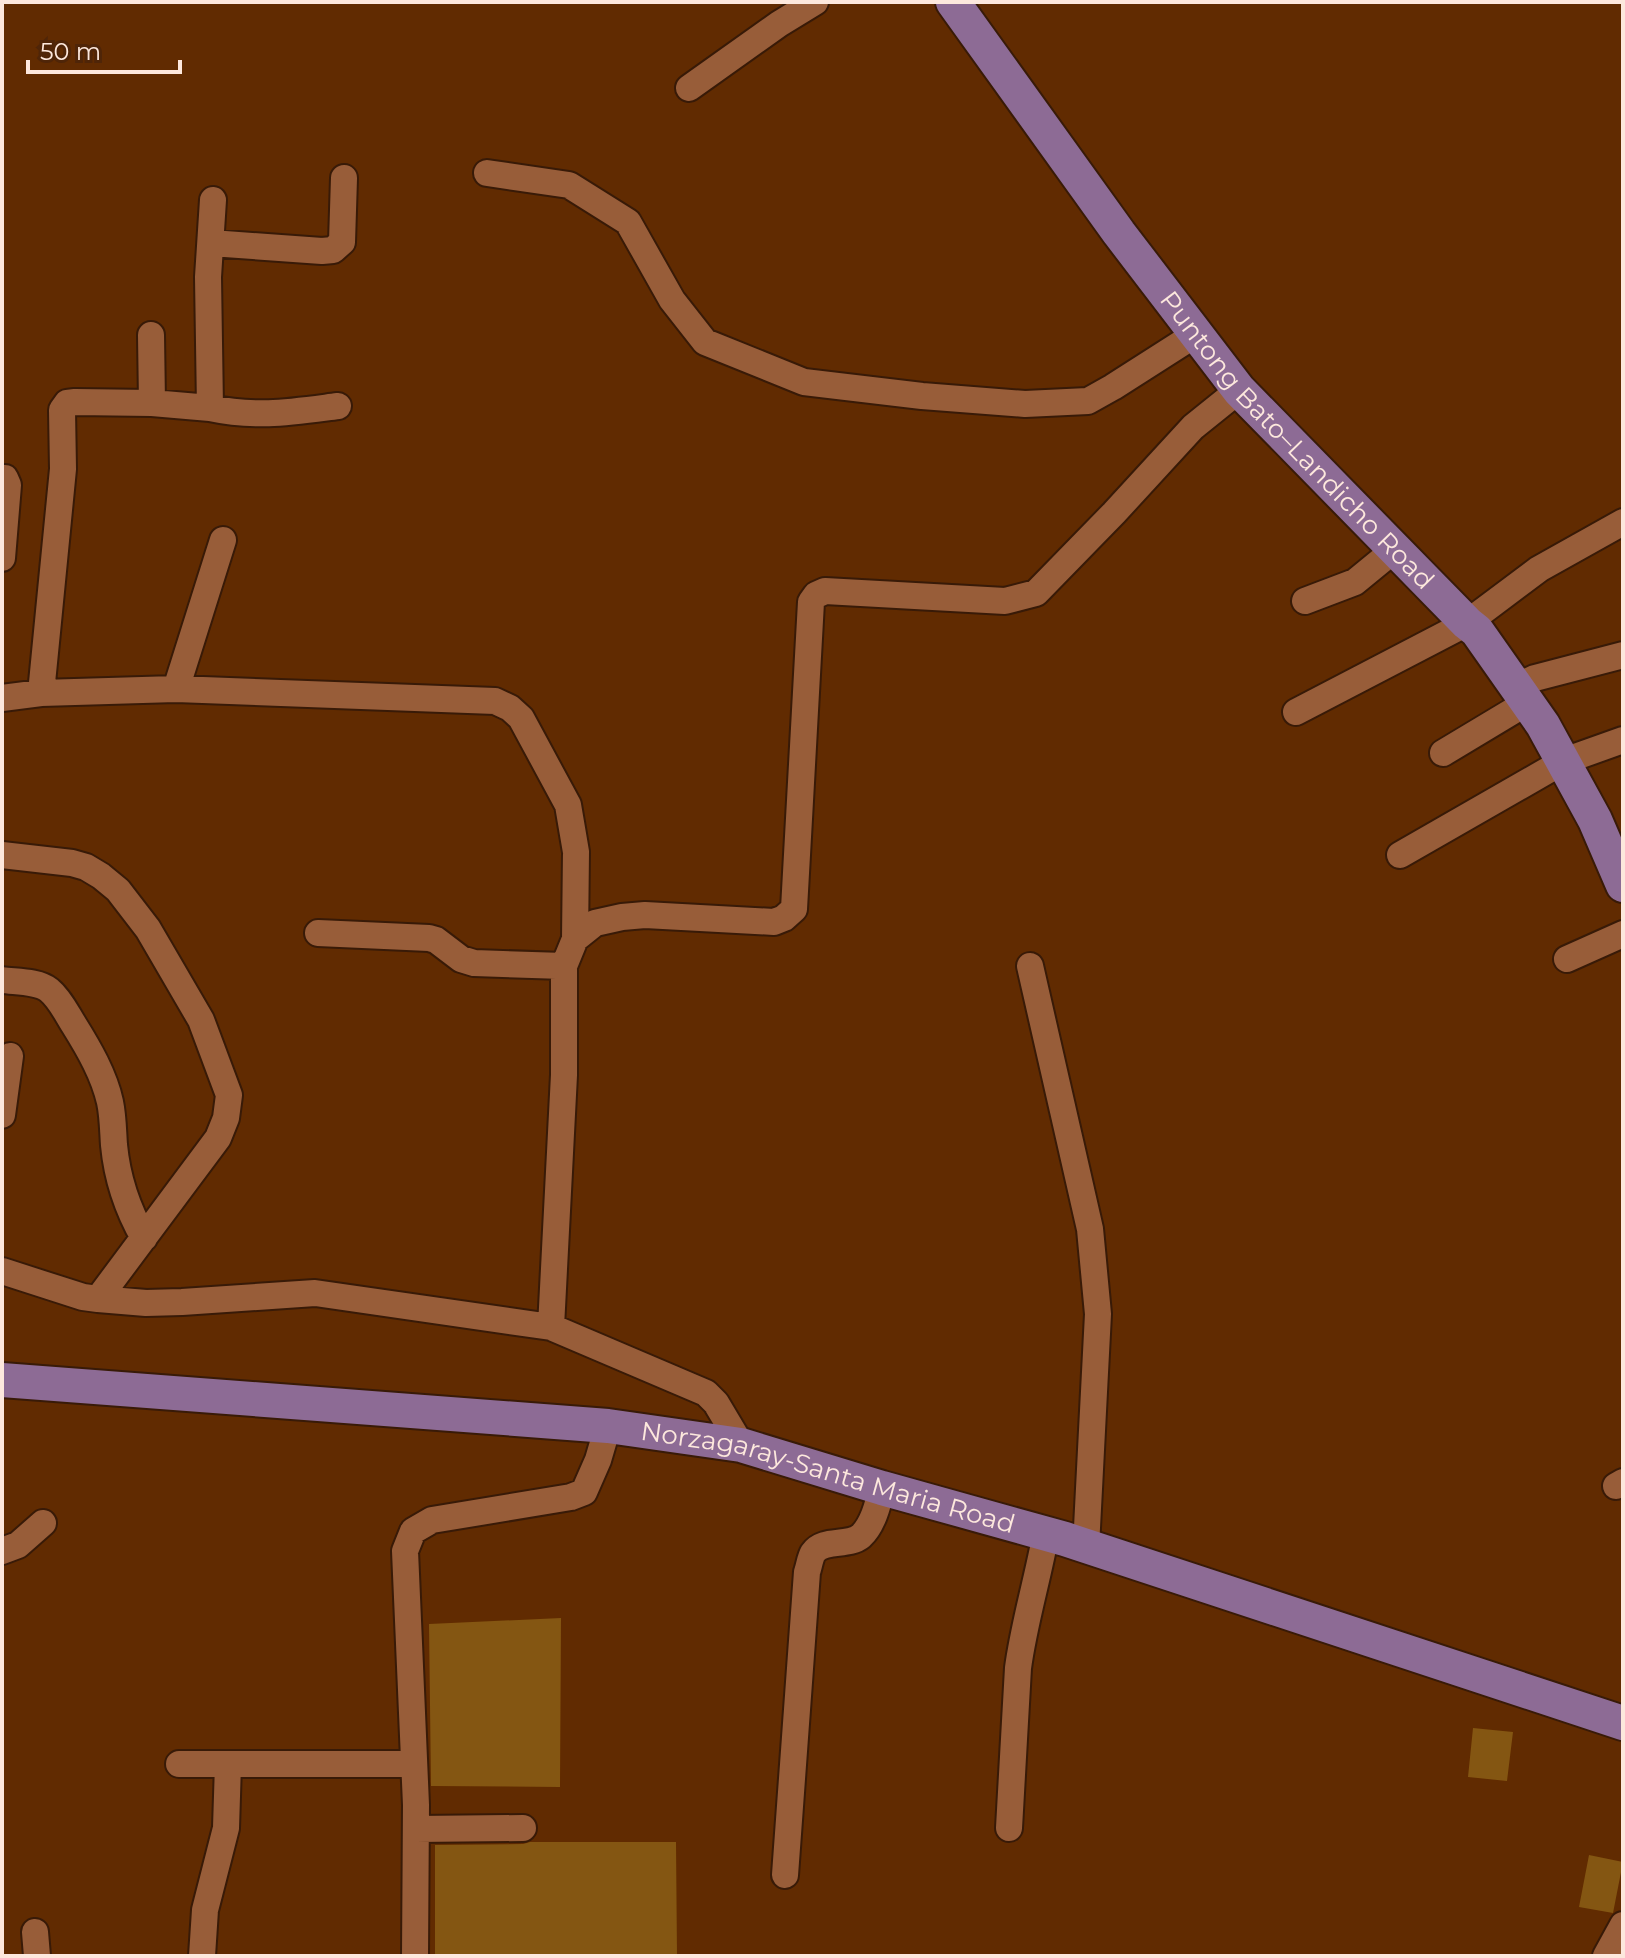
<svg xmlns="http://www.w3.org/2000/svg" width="1625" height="1958" font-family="Montserrat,sans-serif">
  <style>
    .building { fill: #845612 }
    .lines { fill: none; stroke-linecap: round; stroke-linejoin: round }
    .minor-casing { stroke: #381a07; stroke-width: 30 }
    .major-casing { stroke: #381a07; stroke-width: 38 }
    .minor { stroke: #985d39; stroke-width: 26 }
    .major { stroke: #8d6b95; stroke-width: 34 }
    .labels { text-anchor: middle; stroke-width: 6; stroke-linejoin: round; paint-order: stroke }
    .street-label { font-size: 26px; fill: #fde8dd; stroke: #4f2508 }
  </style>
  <rect width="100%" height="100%" fill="#612b01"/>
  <path class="building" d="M 561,1618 L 560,1787 L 431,1786 L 429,1624 Z
    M 1473,1728 L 1513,1732 L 1507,1781 L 1468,1777 Z
    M 530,1842 L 676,1842 L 677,1956 L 435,1956 L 435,1845 L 523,1844 Z
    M 1589,1855 L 1623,1862 L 1613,1913 L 1579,1907 Z"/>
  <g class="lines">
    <g class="minor-casing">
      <path id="minor" d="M 689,88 L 779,24 L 815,2
        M 487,173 L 569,185 L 628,222 L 672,300 L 705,342 L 804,382 L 922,396 L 1025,404 L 1088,401 L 1113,387 L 1196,334
        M 211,243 L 322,251 L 333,250 L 342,242 L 344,178
        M 152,403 L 210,408 L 208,277 L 213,200
        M 210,408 C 257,418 291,412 338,406
        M 2,478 L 5,478 L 8,485 L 2,558
        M 1305,601 L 1355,582 L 1394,550
        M 1517,686 L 1535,678 L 1623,655
        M 176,689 L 223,540
        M 41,693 L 63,469 L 62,410 L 67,403 L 75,402 L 152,403 L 151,335
        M 2,698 L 41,693 L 176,689 L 495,701 L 510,708 L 521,718 L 568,805 L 576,852 L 575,939
        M 1296,712 L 1467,623 L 1539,569 L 1623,522
        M 1443,753 L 1528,702
        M 2,855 L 72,863 L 86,867 L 101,876 L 118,890 L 148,929 L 201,1020 L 229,1095 L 226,1118 L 218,1138 L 98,1299
        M 1400,855 L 1564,761 L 1623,740
        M 318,933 L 429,938 L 436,940 L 461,959 L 474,963 L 564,966 L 564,1075 L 551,1327
        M 1567,959 L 1623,934
        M 564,966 L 575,939 L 595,923 L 622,917 L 645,915 L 774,922 L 784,918 L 794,909 L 811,602 L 816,595 L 825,591 L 1005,601 L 1036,593 L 1114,513 L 1193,427 L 1239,390
        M 1030,966 L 1090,1229 L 1098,1314 L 1086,1547
        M 2,980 C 16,982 38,981 49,990 C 60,999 67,1014 74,1025 C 89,1049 104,1075 110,1102 C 113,1116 113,1131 114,1145 C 117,1177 128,1210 144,1238
        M 2,1115 L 10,1056
        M 2,1271 L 83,1297 L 98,1299 L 146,1303 L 182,1302 L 315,1293 L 551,1327 L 706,1393 L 716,1403 L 741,1445
        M 1616,1486 L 1623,1482
        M 2,1551 L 18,1545 L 43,1523
        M 179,1764 L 414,1764
        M 1009,1828 L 1018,1668 C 1024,1623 1038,1578 1046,1533
        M 416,1829 L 523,1828
        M 785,1875 L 807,1572 C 809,1567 810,1558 813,1553 C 823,1538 848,1547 861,1536 C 873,1525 878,1504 882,1488
        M 35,1932 L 37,1956
        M 202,1956 L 205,1910 L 226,1828 L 228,1764
        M 415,1956 L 416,1805 L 405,1551 L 413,1531 L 432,1520 L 571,1497 L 584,1492 L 598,1460 L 608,1426
        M 1606,1956 L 1623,1925"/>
    </g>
    <g class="major-casing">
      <g id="major">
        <path id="s1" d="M 953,2 L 1119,233 L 1239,390 L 1467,623 L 1477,631 L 1543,725 L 1595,820 L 1623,885"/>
        <path id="s2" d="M 2,1380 L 608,1426 L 741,1445 L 882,1488 L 1065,1539 L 1623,1723"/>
      </g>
    </g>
    <use href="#minor" class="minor"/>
    <use href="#major" class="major"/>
  </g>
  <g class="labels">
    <g class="street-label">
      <text dy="9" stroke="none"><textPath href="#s1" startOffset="558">Puntong Bato–Landicho Road</textPath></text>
      <text dy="9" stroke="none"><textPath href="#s2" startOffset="834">Norzagaray-Santa Maria Road</textPath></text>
    </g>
  </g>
  <rect width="1625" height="1958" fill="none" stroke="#fde8dd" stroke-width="8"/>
  <path d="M28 60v12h152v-12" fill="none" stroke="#fde8dd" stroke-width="4"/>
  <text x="40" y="60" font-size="24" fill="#fde8dd" stroke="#4f2508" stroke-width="6" paint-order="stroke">50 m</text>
</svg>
